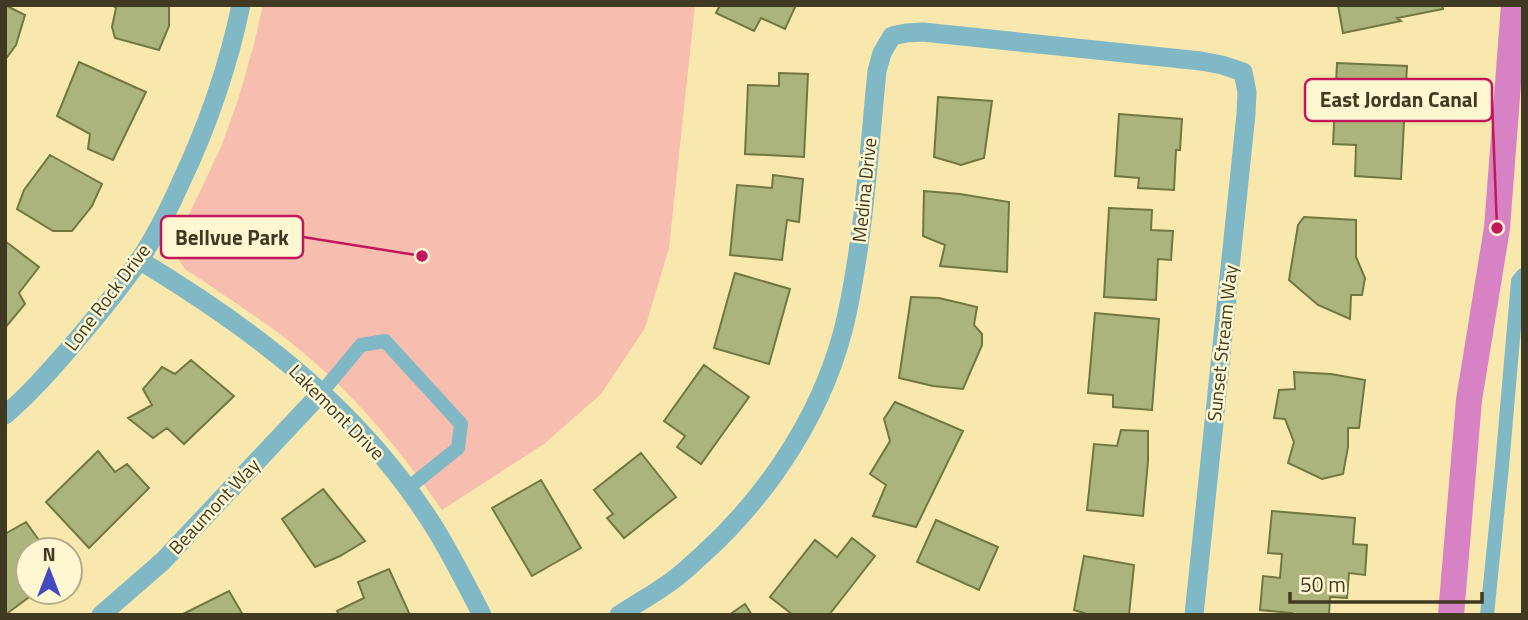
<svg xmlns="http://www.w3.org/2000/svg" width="1528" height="620" font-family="'Titillium Web',sans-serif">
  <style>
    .green { fill: #f7bdae }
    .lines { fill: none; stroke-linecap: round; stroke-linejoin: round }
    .canal { stroke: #d782c4; stroke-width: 26 }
    .building { fill: #abb47b; stroke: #707840; stroke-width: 2 }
    .service { stroke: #81b8c6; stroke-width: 14 }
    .minor { stroke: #81b8c6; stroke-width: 19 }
    .labels { text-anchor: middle; stroke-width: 5; stroke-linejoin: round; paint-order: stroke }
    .street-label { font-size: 19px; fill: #403a22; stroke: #fff6d2 }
    .leader { fill: none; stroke: #c2185b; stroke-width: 2.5 }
    .callout-dot { fill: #c2185b; stroke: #fff6d2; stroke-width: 2.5 }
    .callout { fill: #fff6d2; stroke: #c2185b; stroke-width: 2.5 }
    .callout-label { font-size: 21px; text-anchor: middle; font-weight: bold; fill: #403a22 }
  </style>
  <rect width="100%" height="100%" fill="#f8e8ad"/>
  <path class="green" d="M 263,5 L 695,5 L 669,248 L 645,328 L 601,394 L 544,444 L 442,510 C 401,451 356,396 300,350 C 263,320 224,295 185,269 L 179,260 L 177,240 L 221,147 L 238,100 L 254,44 Z"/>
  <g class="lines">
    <path class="canal" d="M 1451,615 L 1469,400 L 1497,228 L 1514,5"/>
  </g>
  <path class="building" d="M 5,5 L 25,15 L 16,45 L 5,60 Z
    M 112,5 L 169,5 L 169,26 L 159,50 L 115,38 L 112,27 L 116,8 Z
    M 720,5 L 796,5 L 785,29 L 761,18 L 754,31 L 716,13 Z
    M 1338,5 L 1442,5 L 1443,9 L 1397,18 L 1401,21 L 1343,33 Z
    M 79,62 L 146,92 L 113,160 L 88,149 L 90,134 L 57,116 Z
    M 1337,63 L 1407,66 L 1401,179 L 1355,176 L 1356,145 L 1333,144 Z
    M 779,73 L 808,74 L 804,157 L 745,154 L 748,85 L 779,86 Z
    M 938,97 L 992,101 L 984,158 L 961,165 L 934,157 Z
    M 1119,114 L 1182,119 L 1180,150 L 1176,150 L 1174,190 L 1138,188 L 1139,178 L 1115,176 Z
    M 50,155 L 102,184 L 92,206 L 72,231 L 53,231 L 17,209 L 24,190 Z
    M 773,175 L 803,179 L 799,222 L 787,220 L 782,260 L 730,255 L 737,185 L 772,188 Z
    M 924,191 L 960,194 L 1009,202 L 1007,272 L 940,266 L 945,245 L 923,236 Z
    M 1109,208 L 1152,210 L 1151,230 L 1173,231 L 1171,260 L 1158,259 L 1156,300 L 1104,297 Z
    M 1304,217 L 1356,220 L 1356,257 L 1365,278 L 1362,295 L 1351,295 L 1350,319 L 1318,305 L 1289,280 L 1298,225 Z
    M 5,241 L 39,267 L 19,293 L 25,304 L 5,328 Z
    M 735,273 L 790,289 L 769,364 L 714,348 Z
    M 911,297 L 939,298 L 977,307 L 974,325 L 982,334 L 982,345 L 963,389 L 933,386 L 899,378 Z
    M 1095,313 L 1159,319 L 1152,410 L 1113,407 L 1113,395 L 1088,393 Z
    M 191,360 L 234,396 L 184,444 L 167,428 L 153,438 L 128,418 L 152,405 L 143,389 L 162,367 L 175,374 Z
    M 704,365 L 749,397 L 701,464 L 677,447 L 685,436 L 664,421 Z
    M 1294,372 L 1331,374 L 1365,380 L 1359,428 L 1348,428 L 1348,447 L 1343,474 L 1322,479 L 1288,463 L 1294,442 L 1285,419 L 1274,418 L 1279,390 L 1295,389 Z
    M 895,402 L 963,431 L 916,527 L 873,516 L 886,485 L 870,474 L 890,441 L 884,419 Z
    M 1121,430 L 1148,431 L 1148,461 L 1143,516 L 1087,510 L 1094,444 L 1117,446 Z
    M 98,451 L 115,472 L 127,464 L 149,488 L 89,548 L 46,502 Z
    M 641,453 L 676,497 L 624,538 L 607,518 L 613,514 L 594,490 Z
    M 541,480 L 581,548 L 532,576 L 492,508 Z
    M 323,489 L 365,541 L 340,556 L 315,567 L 282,519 Z
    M 1272,511 L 1355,518 L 1353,544 L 1367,545 L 1365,575 L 1349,573 L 1347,598 L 1330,597 L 1329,615 L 1291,615 L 1292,613 L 1260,610 L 1263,576 L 1280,578 L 1282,554 L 1268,553 Z
    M 936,520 L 998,547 L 979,590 L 917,562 Z
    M 26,522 L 46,550 L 28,550 L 28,564 L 24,566 L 28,571 L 28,592 L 36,592 L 5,615 L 5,534 Z
    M 852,538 L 875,556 L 829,615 L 793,615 L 770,597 L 815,540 L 837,557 Z
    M 1084,556 L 1134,565 L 1129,615 L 1090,615 L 1074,610 Z
    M 389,569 L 410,615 L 339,615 L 337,611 L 364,598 L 358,582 Z
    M 229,591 L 243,615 L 183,614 Z
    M 745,604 L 752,615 L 729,615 Z"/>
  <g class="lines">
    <path class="service" d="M 322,392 L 361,345 L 385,341 L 461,424 L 458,448 L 407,489
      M 1487,615 L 1502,466 L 1518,281 L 1523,275"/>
    <path class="minor" d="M 139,260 C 257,331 363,412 436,530 C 453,558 467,586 482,615
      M 5,415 C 31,393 53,367 75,342 C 97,316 119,290 138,262 C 155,237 169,209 181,182 C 208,125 228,67 241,5
      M 101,615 L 163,561 L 322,392
      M 619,615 C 637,603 656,593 673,580 C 683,573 692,564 701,556 C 771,493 827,407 847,314 C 864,234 869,152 877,71 L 882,53 L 892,36 L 906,33 L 923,32 L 1201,61 L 1222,65 L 1243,72 L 1247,92 L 1246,114 L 1194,615"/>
  </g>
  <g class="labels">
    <g class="street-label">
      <text transform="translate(864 190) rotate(-84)" y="7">Medina Drive</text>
      <text transform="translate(107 297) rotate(-53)" y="7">Lone Rock Drive</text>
      <text transform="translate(1222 343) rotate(-84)" y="7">Sunset Stream Way</text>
      <text transform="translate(337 412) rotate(45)" y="7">Lakemont Drive</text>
      <text transform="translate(214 506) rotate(-47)" y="7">Beaumont Way</text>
    </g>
  </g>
  <path class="leader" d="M1497 228L1492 100M422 256L303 237"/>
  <g class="callout-dot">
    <circle cx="1497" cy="228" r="7"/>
    <circle cx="422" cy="256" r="7"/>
  </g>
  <g class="callout">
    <rect x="1305" y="79" width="187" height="42" rx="7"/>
    <rect x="161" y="216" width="142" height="42" rx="7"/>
  </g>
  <g class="callout-label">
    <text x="1399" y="107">East Jordan Canal</text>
    <text x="232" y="245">Bellvue Park</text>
  </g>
  <rect width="1528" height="620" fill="none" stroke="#403a22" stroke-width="14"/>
  <g transform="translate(49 571)"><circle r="33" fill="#fff6d2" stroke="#b3ab8c" stroke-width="2"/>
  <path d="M0-5L12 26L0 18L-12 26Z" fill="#4549bf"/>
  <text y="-10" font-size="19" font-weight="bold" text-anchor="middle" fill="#403a22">N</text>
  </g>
  <path d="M1290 592v10h192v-10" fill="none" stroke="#403a22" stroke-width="3.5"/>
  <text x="1300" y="592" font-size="21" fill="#403a22" stroke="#fff6d2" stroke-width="5" paint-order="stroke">50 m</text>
</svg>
